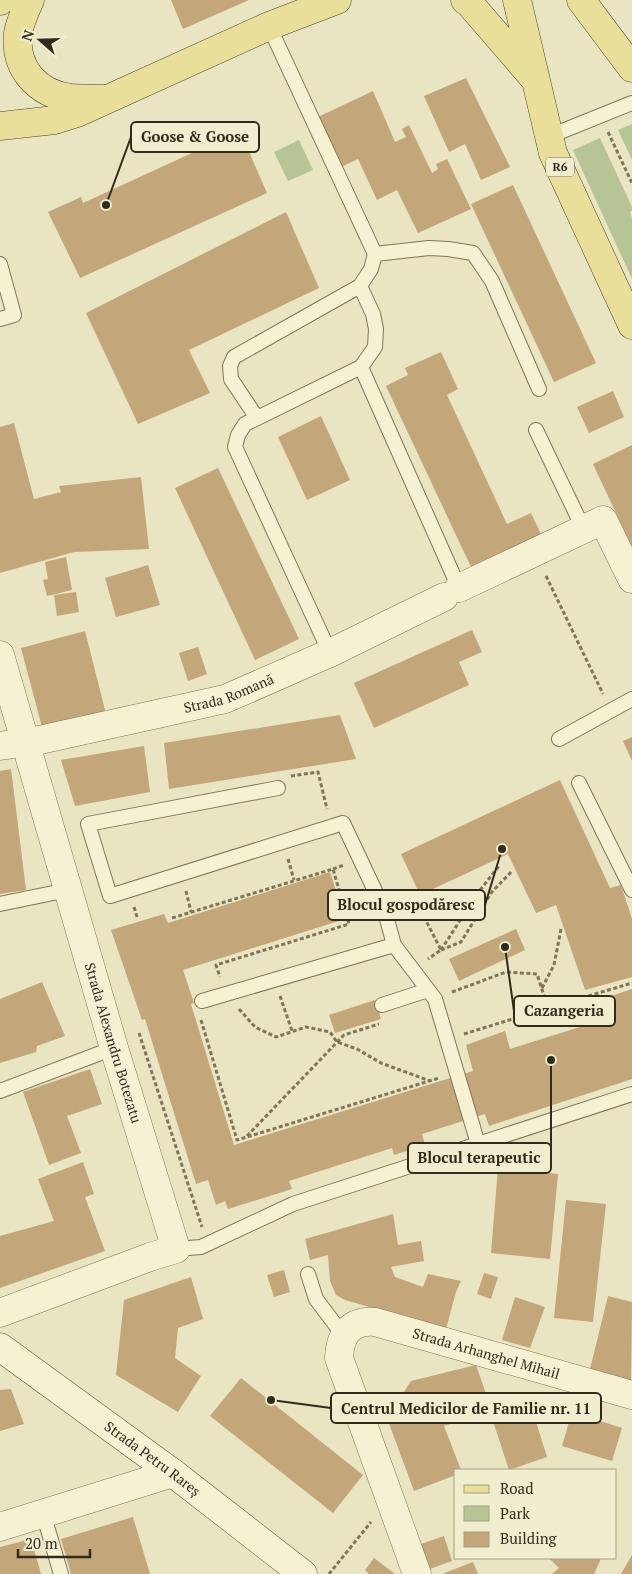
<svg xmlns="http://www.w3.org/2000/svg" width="632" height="1574" font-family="'PT Serif',serif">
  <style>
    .green { fill: #b7c596 }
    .building { fill: #c3a67a }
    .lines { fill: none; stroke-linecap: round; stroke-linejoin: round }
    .service-casing { stroke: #80755a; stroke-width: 16 }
    .minor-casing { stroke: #80755a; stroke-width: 29 }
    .secondary-casing { stroke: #62563e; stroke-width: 29 }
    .primary-casing { stroke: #4e432e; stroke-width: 29 }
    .path { stroke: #80755a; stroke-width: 3; stroke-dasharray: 4 2.5; stroke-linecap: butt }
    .service { stroke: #f5f1d3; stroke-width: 14 }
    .minor { stroke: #f5f1d3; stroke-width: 28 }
    .secondary { stroke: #f5f1d3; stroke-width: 28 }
    .primary { stroke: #e9df9b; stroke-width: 28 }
    .labels { text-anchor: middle; stroke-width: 4; stroke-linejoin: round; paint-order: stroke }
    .shield { fill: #f1edcf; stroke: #6b6552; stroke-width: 1 }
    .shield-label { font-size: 12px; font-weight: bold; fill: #312b1d }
    .street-label { font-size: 14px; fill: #312b1d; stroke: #f1edcf }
    .leader { fill: none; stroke: #312b1d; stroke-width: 2 }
    .callout-dot { fill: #312b1d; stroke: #f1edcf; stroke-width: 2 }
    .callout { fill: #f1edcf; stroke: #312b1d; stroke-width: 2 }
    .callout-label { font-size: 15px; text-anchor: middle; font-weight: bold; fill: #312b1d }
  </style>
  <rect width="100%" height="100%" fill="#e9e4c1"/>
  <path class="green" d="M 632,124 L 632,160 L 618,130 Z
    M 600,138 L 632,207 L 632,210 L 630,212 L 632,218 L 632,279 L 573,150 Z
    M 299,140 L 313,170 L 288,181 L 274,152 Z"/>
  <path class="building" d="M 171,0 L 249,0 L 183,29 Z
    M 466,78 L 510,167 L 481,180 L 465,144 L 449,152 L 424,96 Z
    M 373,91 L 395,142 L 406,137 L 402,129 L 409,125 L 432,173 L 438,169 L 436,164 L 447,159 L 471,209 L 418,233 L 397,190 L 377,200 L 358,159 L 341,167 L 318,117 Z
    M 240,131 L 267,193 L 80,278 L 48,212 L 81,197 L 83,203 Z
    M 513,185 L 596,363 L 554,382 L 471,204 Z
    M 286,212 L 319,288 L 189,350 L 210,393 L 138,424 L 86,313 Z
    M 441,352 L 458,389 L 447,395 L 507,524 L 531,513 L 547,547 L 516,562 L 510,549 L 471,567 L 386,386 L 408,375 L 405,368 Z
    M 613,391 L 624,417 L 589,433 L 577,407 Z
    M 321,416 L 350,480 L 307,500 L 278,437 Z
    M 14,423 L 34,499 L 61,492 L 59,486 L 141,477 L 149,549 L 74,552 L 0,573 L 0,427 Z
    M 632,445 L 632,547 L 593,464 Z
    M 218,468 L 299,639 L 255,660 L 175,488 Z
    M 66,557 L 72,590 L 47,596 L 43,580 L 48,579 L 45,562 Z
    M 148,565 L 160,605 L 116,617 L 105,578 Z
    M 76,592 L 79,612 L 57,616 L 54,595 Z
    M 472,630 L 482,652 L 459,662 L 469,685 L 374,728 L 354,683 Z
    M 85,631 L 106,714 L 43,731 L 21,648 Z
    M 198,647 L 207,674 L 188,681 L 179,653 Z
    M 340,715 L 356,759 L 169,789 L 164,743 Z
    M 632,737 L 632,761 L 623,741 Z
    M 144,746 L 150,792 L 75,806 L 61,760 Z
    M 11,769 L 26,890 L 0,894 L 0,771 Z
    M 560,780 L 610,888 L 621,885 L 632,919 L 632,977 L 585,990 L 556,905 L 536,913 L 508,854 L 420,895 L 401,854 Z
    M 330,872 L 345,919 L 183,970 L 194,1003 L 191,1004 L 234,1145 L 473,1071 L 466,1045 L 505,1031 L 510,1049 L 602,1020 L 596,1001 L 632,989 L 632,1079 L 489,1126 L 485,1114 L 422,1134 L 425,1145 L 394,1155 L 392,1148 L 289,1181 L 292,1189 L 228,1209 L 225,1201 L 216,1205 L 208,1180 L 196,1184 L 145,1019 L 142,1020 L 111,930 L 164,914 L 168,923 Z
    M 516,929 L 525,950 L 459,981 L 449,959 Z
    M 42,982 L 65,1036 L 37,1046 L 36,1052 L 0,1063 L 0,999 Z
    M 375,1000 L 381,1019 L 335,1033 L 329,1015 Z
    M 90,1069 L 102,1104 L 67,1116 L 81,1153 L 49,1165 L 23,1092 Z
    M 83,1162 L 94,1194 L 85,1197 L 105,1251 L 0,1288 L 0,1236 L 54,1221 L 38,1179 Z
    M 498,1168 L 558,1174 L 550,1259 L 491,1253 Z
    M 566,1200 L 606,1204 L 593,1322 L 554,1318 Z
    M 393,1214 L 398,1245 L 421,1241 L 424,1261 L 391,1267 L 395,1277 L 423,1287 L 428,1274 L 461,1281 L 456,1292 L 446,1329 L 345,1300 L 336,1295 L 330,1281 L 328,1255 L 310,1260 L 305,1239 Z
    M 284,1270 L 290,1292 L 274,1297 L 267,1275 Z
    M 484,1273 L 498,1277 L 491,1299 L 477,1294 Z
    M 191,1277 L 203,1319 L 178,1328 L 175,1358 L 201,1376 L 178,1412 L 116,1375 L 124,1300 Z
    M 608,1296 L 632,1302 L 631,1380 L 590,1369 Z
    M 515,1297 L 545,1307 L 530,1348 L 502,1340 Z
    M 476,1365 L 492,1411 L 444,1426 L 461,1470 L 456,1470 L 456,1475 L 414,1491 L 387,1418 L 411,1381 Z
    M 241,1378 L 363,1475 L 333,1513 L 210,1416 Z
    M 11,1389 L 24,1424 L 0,1431 L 0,1390 Z
    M 530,1403 L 547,1457 L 509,1470 L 491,1415 Z
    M 572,1412 L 622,1428 L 612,1461 L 562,1446 Z
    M 133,1517 L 150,1574 L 71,1574 L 61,1539 Z
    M 444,1536 L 452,1561 L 427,1570 L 418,1545 Z
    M 31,1539 L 41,1574 L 0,1574 L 0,1547 Z
    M 632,1555 L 632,1574 L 621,1574 Z
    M 374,1558 L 395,1574 L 369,1574 L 365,1570 Z
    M 549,1558 L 600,1558 L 600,1561 L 594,1574 L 552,1574 L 559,1568 Z
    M 473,1562 L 478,1574 L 442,1574 Z"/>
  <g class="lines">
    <g class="service-casing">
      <path id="service" d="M 550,136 L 632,103
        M 375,254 L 429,248 L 448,249 L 473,253 L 492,281 L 539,389
        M 0,264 L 14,315 L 0,319
        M 361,367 L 459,588
        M 257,418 L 231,379 L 230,366 L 234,357 L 360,286 L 371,269 L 375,254 L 269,26
        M 536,430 L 584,530
        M 330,653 L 235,447 L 238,435 L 245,424 L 361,367 L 375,347 L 376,329 L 373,314 L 360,286
        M 559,739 L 632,699
        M 579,783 L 632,890
        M 278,788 L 88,824 L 110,896 L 343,823 L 385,912 L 394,945 L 435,999 L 478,1144
        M 0,904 L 68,890
        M 202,1001 L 394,945
        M 382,1005 L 428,990
        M 0,1091 L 114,1048
        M 176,1249 L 201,1247 L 293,1204 L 632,1094
        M 308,1274 L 316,1299 L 343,1335
        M 43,1513 L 61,1574"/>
    </g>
    <g class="minor-casing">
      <g id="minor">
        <path d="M 459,588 L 603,520 L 632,579"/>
        <path id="s1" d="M 0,655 L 114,1048 L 176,1249 L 150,1257 L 0,1313"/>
        <path id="s2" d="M 0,746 L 35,741 L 225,699 L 330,653 L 444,597"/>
        <path d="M 0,1527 L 173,1473"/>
        <path id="s3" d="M 417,1574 L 339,1358 C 340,1335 350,1320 375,1322 L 632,1395"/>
      </g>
    </g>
    <g class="secondary-casing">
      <g id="secondary">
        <path id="s4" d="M 0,1347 L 173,1473 L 303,1574"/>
      </g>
    </g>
    <g class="primary-casing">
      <path id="primary" d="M 30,0 C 25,11 20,22 18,33 C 14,68 37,94 71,98 C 82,99 92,98 103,99
        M 465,0 L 470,4 L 533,77
        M 517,0 L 553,153 L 632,325
        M 581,0 L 632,68
        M 0,1 L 1,0
        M 0,126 L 55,120 L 77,113 L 269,26 L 337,0"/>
    </g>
    <path class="path" d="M 608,132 L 632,183
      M 546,576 L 603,694
      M 291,776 L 318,772 L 327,809
      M 288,859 L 294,880
      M 333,869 L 344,865
      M 186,891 L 191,912
      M 418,905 L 441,950 L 428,959
      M 134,907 L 137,917
      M 172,918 L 333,869 L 349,924 L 216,965 L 220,977
      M 441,950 L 461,942 L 491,893 L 512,871
      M 441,950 L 477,894 L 499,866
      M 542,988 L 554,965 L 561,929
      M 452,992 L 506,972 L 537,974 L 548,1008
      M 280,996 L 292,1031
      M 239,1009 L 255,1027 L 276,1037 L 306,1027 L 330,1032 L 337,1042 L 357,1049 L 381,1063 L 430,1081
      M 201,1020 L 237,1140 L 439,1078
      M 139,1033 L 202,1227
      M 464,1034 L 548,1008 L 632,983
      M 247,1136 L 344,1035 L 379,1024
      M 329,1574 L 371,1522"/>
    <use href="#service" class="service"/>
    <use href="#minor" class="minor"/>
    <use href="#secondary" class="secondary"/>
    <use href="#primary" class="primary"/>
  </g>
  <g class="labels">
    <rect class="shield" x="546" y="157.5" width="28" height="19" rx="4"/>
    <g class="shield-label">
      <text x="560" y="171">R6</text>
    </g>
    <g class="street-label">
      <text dy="5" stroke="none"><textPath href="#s2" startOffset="235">Strada Romană</textPath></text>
      <text dy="5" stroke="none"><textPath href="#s1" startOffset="404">Strada Alexandru Botezatu</textPath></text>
      <text dy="5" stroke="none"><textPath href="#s3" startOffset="404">Strada Arhanghel Mihail</textPath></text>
      <text dy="5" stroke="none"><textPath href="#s4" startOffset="189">Strada Petru Rareș</textPath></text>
    </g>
  </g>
  <path class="leader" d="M106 205L131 137M502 849L485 905M505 947L514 1011M551 1060L551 1158M271 1400L331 1408"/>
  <g class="callout-dot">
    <circle cx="106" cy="205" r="5"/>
    <circle cx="502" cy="849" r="5"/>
    <circle cx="505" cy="947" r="5"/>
    <circle cx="551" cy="1060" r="5"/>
    <circle cx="271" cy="1400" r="5"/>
  </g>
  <g class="callout">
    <rect x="131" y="122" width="128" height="30" rx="5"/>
    <rect x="328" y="890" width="157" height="30" rx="5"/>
    <rect x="514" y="996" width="101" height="30" rx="5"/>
    <rect x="408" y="1143" width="143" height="30" rx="5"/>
    <rect x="331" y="1393" width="270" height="30" rx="5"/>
  </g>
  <g class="callout-label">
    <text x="195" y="142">Goose &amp; Goose</text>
    <text x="406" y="910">Blocul gospodăresc</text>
    <text x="564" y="1016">Cazangeria</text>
    <text x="479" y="1163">Blocul terapeutic</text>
    <text x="466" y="1414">Centrul Medicilor de Familie nr. 11</text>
  </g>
  <rect x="454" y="1469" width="162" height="90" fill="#f1edcf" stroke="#a49f88"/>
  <rect x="464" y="1485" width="25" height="8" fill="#e9df9b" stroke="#a49f88"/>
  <text x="500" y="1494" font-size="15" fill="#312b1d">Road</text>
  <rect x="464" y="1506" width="25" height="15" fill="#b7c596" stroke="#a49f88"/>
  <text x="500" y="1519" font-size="15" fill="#312b1d">Park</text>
  <rect x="464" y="1532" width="25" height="15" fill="#c3a67a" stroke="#a49f88"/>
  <text x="500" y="1544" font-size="15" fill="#312b1d">Building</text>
  <g transform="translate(40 40) rotate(290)" stroke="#f1edcf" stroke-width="4" paint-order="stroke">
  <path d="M0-4L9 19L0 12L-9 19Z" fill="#312b1d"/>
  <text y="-8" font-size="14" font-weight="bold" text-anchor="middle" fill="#312b1d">N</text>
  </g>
  <path d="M18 1549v8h72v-8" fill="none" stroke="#312b1d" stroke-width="2.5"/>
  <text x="25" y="1549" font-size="15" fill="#312b1d" stroke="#f1edcf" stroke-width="4" paint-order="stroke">20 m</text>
</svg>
